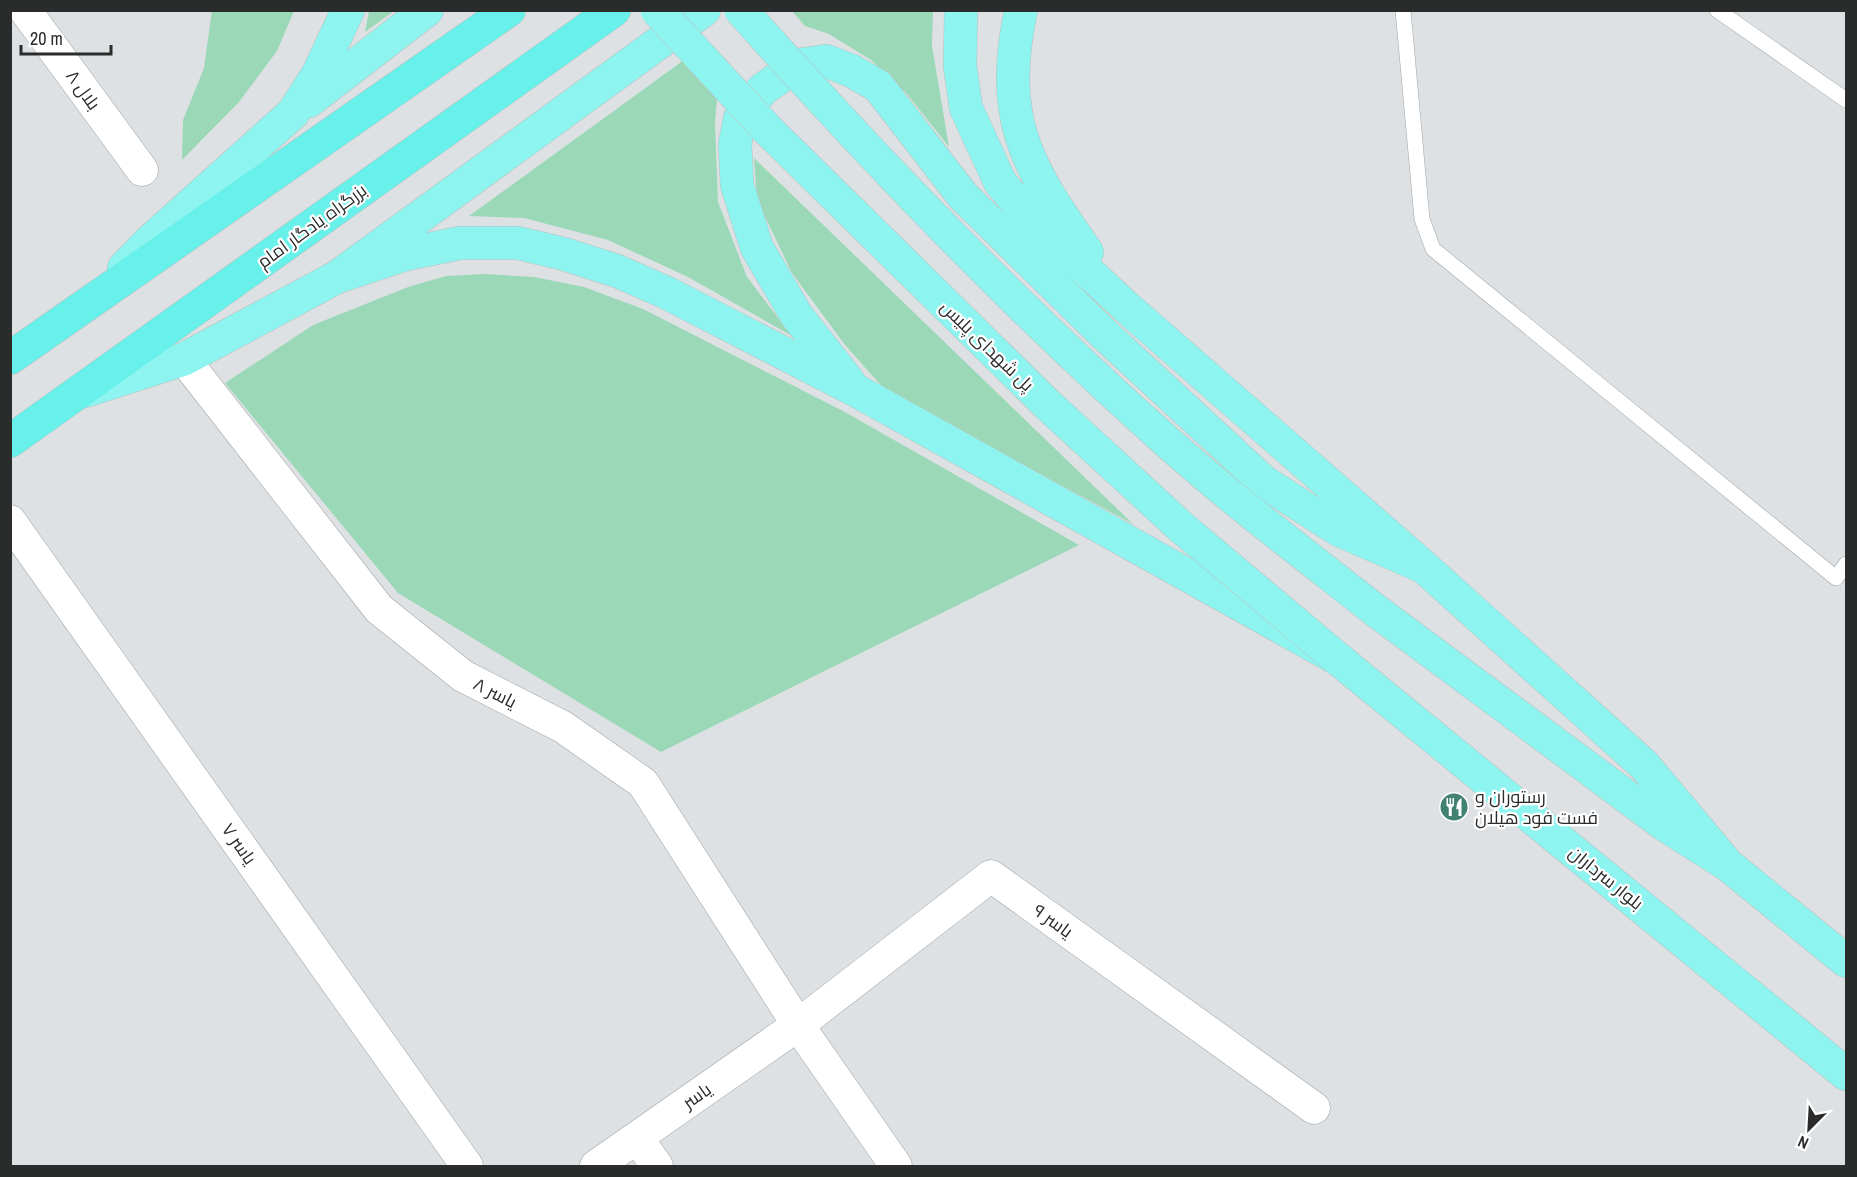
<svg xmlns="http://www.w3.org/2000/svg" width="1857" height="1177" font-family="'Archivo Narrow',Cairo,sans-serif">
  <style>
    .green { fill: #9bd8b8 }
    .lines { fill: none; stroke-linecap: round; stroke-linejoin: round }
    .service-casing { stroke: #a0a3a5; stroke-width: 16 }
    .minor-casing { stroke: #a0a3a5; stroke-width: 33 }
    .primary-casing { stroke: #bfbfbf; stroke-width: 34 }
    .trunk-casing { stroke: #bfbfbf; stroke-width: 34 }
    .service { stroke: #fff; stroke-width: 15 }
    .minor { stroke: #fff; stroke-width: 32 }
    .primary { stroke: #8ef4ef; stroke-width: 33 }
    .trunk { stroke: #68f0ea; stroke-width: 33 }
    .primary-bridge-casing { stroke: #bfbfbf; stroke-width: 34; stroke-linecap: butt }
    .primary-bridge { stroke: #8ef4ef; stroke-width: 33 }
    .labels { text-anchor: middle; stroke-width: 4.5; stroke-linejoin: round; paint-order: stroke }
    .street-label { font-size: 18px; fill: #2a2b2b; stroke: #fff }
    .poi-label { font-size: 18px; fill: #2a2b2b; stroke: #fff; text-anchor: start }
  </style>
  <rect width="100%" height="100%" fill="#dee1e3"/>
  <path class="green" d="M 212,10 L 294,11 L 277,51 L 239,102 L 182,160 L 183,120 L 204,68 Z
    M 369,11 L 369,10 L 394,11 L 365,32 Z
    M 792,11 L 933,11 L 932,46 L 949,147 L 907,94 L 871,60 L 829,34 L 805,26 Z
    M 684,60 L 717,98 L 715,123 L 718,202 L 747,277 L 792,336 L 688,277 L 608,240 L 524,218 L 469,216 Z
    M 754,158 L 1133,524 L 886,391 L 845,345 L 792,273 L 757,200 Z
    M 485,274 L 534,277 L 584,287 L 643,309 L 843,411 L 1079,545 L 661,752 L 398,593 L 225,383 L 313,325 L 408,287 L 446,276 Z"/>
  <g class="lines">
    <g class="service-casing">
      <path id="service" d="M 1403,10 L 1422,219 L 1433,249 L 1836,578 L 1846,564
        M 1717,10 L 1846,100"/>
    </g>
    <g class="minor-casing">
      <path id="minor" d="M 25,10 L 142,170
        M 184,359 L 379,609 L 463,676 L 563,727 L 643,783 L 798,1025 L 896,1166
        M 10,521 L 467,1166
        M 637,1138 L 657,1166
        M 596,1166 L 798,1025 L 991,876 L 1314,1108"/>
    </g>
    <g class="primary-casing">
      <path id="primary" d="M 961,10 L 960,66 L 966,108 L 1000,182 L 1027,215 L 1124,305 L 1424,567 L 1644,765 L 1728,865
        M 1021,10 C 998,119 1026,166 1087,252
        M 309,101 L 427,10
        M 124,268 L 149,242 L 293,113 L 318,74 L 348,10
        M 337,277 L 406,254 L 460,243 L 518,243 L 564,254 L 617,271 L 667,293 L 857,391 L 1338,659 L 1846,1074
        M 849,382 L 797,316 L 757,248 L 737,185 L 735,144 L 740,118 L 762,90 L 797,65 L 826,61 L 852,71 L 878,86 L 963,196 L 1106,336 L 1264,482 L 1339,530 L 1424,567
        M 85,391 L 184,359 L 337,277 L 704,10
        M 1375,610 L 1665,825 L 1728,865 L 1846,961"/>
    </g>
    <g class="trunk-casing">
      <path id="trunk" d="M 10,358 L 509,10
        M 10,441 L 614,10"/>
    </g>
    <use href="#service" class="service"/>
    <use href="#minor" class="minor"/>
    <use href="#primary" class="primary"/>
    <use href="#trunk" class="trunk"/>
    <g class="primary-bridge-casing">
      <path id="primary-bridge" d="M 657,10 L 768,130 L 1048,405 L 1181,527 L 1338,659
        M 741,10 C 874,160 1014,305 1164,439 C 1231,499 1304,554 1375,610"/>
    </g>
    <use href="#primary-bridge" class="primary-bridge"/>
  </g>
  <defs>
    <g id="restaurant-disc" transform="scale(1.5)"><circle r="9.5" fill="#428270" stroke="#fff"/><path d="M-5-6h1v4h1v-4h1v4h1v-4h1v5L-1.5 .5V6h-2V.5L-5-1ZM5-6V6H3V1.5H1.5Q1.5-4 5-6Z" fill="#fff"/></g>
  </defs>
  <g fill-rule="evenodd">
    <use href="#restaurant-disc" x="1454" y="807"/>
  </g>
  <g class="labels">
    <g class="street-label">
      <text transform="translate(83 90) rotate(54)" y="6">بلال ۸</text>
      <text transform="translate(312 226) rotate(-36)" y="6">بزرگراه یادگار امام</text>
      <text transform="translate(987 346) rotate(44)" y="6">پل شهدای پلیس</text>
      <text transform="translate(495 693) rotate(27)" y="6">یاسر ۸</text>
      <text transform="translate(239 844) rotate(55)" y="6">یاسر ۷</text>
      <text transform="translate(1606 878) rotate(39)" y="6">بلوار سرداران</text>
      <text transform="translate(1053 921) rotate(36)" y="6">یاسر ۹</text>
      <text transform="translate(697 1096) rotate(-35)" y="6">یاسر</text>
    </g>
    <g class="poi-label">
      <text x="1475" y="803">رستوران و<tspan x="1475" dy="21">فست فود هیلان</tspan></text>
    </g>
  </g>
  <rect width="1857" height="1177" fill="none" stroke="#2a2b2b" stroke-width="24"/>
  <g transform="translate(1809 1129) rotate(204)" stroke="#ffffff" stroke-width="4.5" paint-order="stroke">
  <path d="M0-4.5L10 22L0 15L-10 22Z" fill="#2a2b2b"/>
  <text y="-9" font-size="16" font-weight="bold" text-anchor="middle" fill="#2a2b2b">N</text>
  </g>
  <path d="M21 45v9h90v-9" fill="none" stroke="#2a2b2b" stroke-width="3"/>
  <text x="30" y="45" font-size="18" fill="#2a2b2b" stroke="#ffffff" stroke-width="4.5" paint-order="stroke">20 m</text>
</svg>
